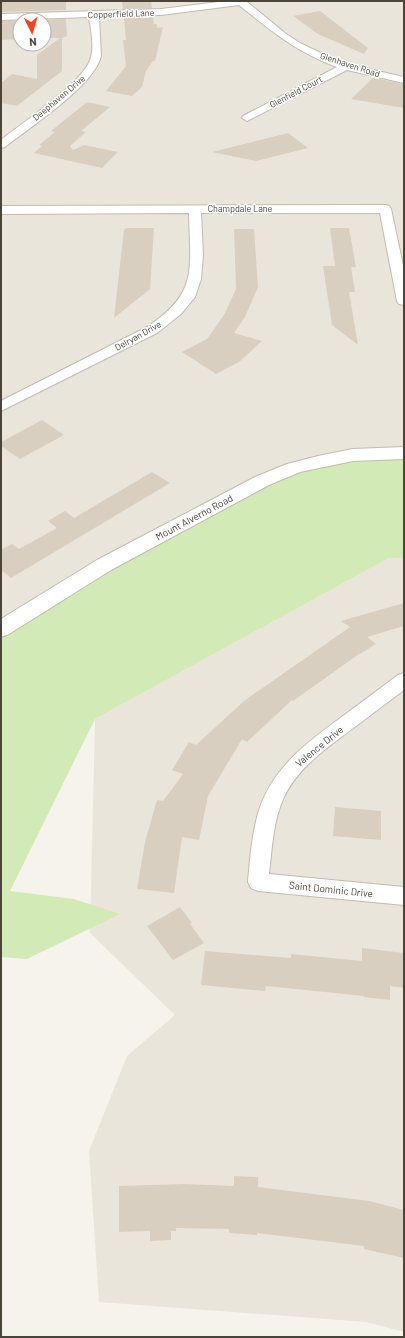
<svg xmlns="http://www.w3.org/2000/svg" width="405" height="1338" font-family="Barlow,sans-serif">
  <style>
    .residential { fill: #eae5da; fill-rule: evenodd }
    .green { fill: #d2eab5 }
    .building { fill: #d8cfc1 }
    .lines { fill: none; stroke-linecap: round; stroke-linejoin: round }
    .minor-casing { stroke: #c2bbae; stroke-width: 2 }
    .tertiary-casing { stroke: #c2bbae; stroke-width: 2 }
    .minor { fill: #fff; fill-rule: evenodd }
    .tertiary { fill: #fff; fill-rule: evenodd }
    .labels { text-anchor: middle; stroke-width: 3; stroke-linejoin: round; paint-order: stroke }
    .far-street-label { font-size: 9px; fill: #4b4439; stroke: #fff }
    .street-label { font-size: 10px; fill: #4b4439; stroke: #fff }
  </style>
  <rect width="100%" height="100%" fill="#f6f3ec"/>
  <path class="residential" d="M 1,1 L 404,1 L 404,453 L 1,629 ZM 20,20 L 44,20 L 44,44 L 20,44 Z
    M 389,558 L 404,558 L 404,1332 L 366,1322 L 99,1302 L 89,1151 L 127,1056 L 175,1015 L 90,933 L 95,719 Z"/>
  <path class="green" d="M 404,453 L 404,558 L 389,558 L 95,719 L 10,891 L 74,899 L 120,914 L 27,959 L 1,957 L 1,629 L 294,468 Z"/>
  <path class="building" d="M 1,1 L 66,1 L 66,10 L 1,12 Z
    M 122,1 L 151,1 L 152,8 L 123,9 Z
    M 320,11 L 368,48 L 364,54 L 318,34 L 293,16 Z
    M 153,17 L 154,24 L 157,24 L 157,28 L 163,27 L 155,61 L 153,61 L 146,71 L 142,87 L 132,96 L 106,91 L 126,66 L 123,40 L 126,40 L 124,18 Z
    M 66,19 L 67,36 L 62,38 L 62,71 L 17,106 L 1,103 L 1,83 L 12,74 L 37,79 L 37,55 L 60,38 L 44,38 L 44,20 Z
    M 1,21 L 20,21 L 20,39 L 1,40 Z
    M 373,78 L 404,84 L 404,108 L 351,99 Z
    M 87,102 L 110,107 L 81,131 L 86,132 L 70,146 L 73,150 L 84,145 L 118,152 L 102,168 L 34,153 L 42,146 L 39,145 L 55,132 L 51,131 Z
    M 288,133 L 308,148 L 256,161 L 212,152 Z
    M 127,228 L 154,228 L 150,289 L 114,318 L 124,229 Z
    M 330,228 L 349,228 L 356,267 L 351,267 L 355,292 L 349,292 L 358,345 L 332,325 L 323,266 L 335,266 Z
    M 234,229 L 254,229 L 258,287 L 245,317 L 234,333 L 262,341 L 239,362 L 216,374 L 182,352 L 207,339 L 224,315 L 236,289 Z
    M 42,420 L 64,435 L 20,459 L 1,446 L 1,442 Z
    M 152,472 L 170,483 L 11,578 L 1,570 L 1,550 L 12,544 L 19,549 L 57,528 L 48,521 L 65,511 L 74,518 Z
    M 404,603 L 404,626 L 367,637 L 376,644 L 360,654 L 359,654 L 293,701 L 292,700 L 247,742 L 242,739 L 208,796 L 199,840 L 182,837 L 174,893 L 137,889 L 145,842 L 157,800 L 163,801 L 183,774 L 172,770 L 189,742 L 196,745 L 244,701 L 350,627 L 341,621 Z
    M 335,807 L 381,811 L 381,840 L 333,836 Z
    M 180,907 L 192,923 L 190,924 L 204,943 L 173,960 L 147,926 Z
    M 362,948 L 404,953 L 404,988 L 390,986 L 390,1000 L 364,997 L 364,996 L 266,986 L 265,991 L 201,985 L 205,951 L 291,958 L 291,954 L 362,961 Z
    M 234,1176 L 258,1177 L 258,1187 L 369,1201 L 404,1210 L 404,1258 L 364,1249 L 364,1246 L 257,1233 L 257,1235 L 229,1233 L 229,1229 L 176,1228 L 176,1231 L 171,1231 L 171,1240 L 150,1241 L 150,1231 L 119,1232 L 119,1186 L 184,1184 L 234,1186 Z"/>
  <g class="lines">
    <g class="minor-casing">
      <path id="minor" d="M 227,1 L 246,1 L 286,34 L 300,43 L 329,57 L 360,67 L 404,77 L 404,83 L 347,70 L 247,121 L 242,118 L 243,116 L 337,67 C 295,51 274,33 239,5 L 161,15 L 99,17 L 101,56 C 95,85 29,128 5,147 L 1,148 L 1,140 C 21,124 83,82 90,60 C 95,47 91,31 89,17 L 1,20 L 1,14 L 161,9 Z
        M 385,205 L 389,206 L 391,209 L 404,270 L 404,305 L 399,304 L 397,301 L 380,213 L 201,213 L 203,255 L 201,279 L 195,297 L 181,314 L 157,333 L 1,411 L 1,401 L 147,327 C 199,293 190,269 189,213 L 1,214 L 1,206 Z
        M 404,673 L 404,690 C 385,704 367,718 348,732 C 324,750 297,769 284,797 C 273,820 272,849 269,874 L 404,887 L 404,905 L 258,891 L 251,888 L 248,882 C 250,858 252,833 259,810 C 273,768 305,744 339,719 C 358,705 378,690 398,675 Z"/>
    </g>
    <g class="tertiary-casing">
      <path id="tertiary" d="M 404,447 L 404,459 L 353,461 L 300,472 L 269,485 L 111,570 L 9,634 L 1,637 L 1,619 L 97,560 L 255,477 L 287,464 L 318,456 L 353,449 Z"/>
    </g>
    <use href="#minor" class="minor"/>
    <use href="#tertiary" class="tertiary"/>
  </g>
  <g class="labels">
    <g class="far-street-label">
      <text transform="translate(121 14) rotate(-2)" y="3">Copperfield Lane</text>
      <text transform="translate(350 65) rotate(18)" y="3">Glenhaven Road</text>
      <text transform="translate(296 92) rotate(-28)" y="3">Glenfield Court</text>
      <text transform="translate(59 98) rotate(-40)" y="3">Deephaven Drive</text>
      <text x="240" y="212">Champdale Lane</text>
      <text transform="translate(138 336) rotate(-29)" y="3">Delryan Drive</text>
    </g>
    <g class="street-label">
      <text transform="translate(194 517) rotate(-28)" y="4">Mount Alverno Road</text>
      <text transform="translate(319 746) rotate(-39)" y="4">Valence Drive</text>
      <text transform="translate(331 889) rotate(6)" y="4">Saint Dominic Drive</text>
    </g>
  </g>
  <rect width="405" height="1338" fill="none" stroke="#4b4439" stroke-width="4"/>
  <g transform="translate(32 32) rotate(175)"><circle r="19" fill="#ffffff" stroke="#b7b4b0"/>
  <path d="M0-3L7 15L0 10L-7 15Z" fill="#fc3f1d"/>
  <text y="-6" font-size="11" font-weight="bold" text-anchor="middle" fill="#4b4439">N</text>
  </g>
</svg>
